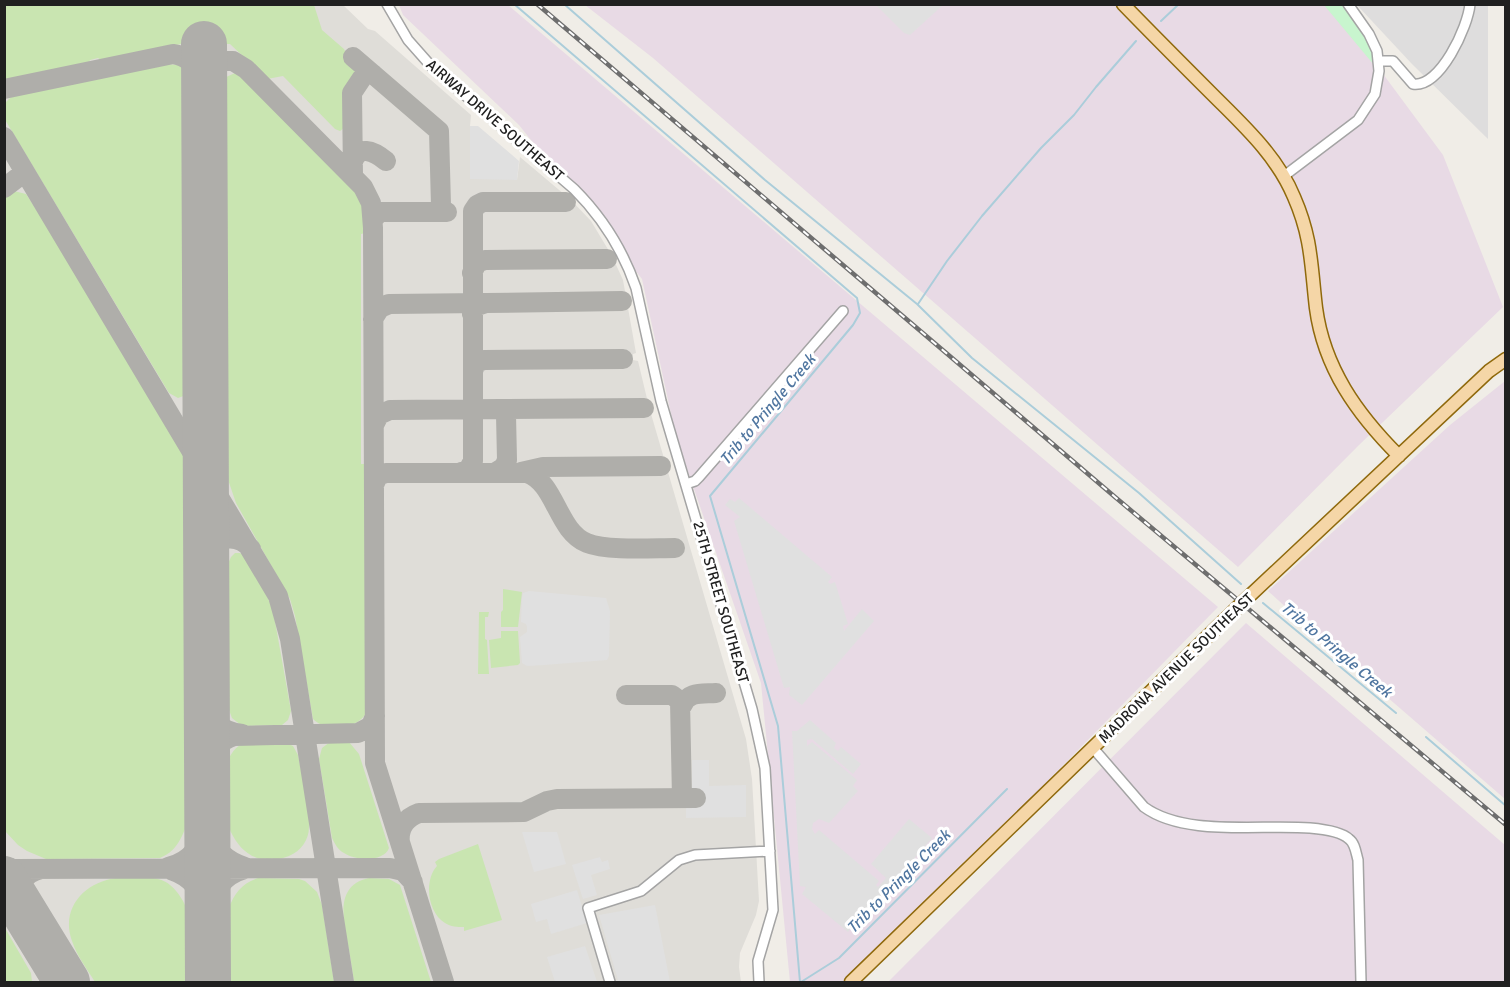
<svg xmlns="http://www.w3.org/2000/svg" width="1510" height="987" font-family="Signika,sans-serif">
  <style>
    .residential { fill: #dedddd }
    .industrial { fill: #e8dae5 }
    .airport { fill: #dfddd8 }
    .grass { fill: #c9e5b1 }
    .park { fill: #c8f5ce }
    .parking { fill: #e0e0e0 }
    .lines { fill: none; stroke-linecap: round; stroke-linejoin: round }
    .stream { stroke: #abcdda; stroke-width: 2 }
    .taxiway { stroke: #afaeaa; stroke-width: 20 }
    .runway { stroke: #afaeaa; stroke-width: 46 }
    .minor-casing { stroke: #a4a4a4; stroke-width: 12 }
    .major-casing { stroke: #8f690c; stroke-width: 15 }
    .minor { stroke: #fff; stroke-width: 9 }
    .major { stroke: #f5d6a7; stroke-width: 12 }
    .rail-casing { stroke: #6e6e6e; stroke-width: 4.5 }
    .rail { stroke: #fff; stroke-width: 2; stroke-dasharray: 7; stroke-linecap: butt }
    .labels { text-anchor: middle; stroke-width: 6; stroke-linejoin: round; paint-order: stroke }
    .street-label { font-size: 15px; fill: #202020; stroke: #fff }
    .water-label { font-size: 16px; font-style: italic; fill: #5076a0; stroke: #fff }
  </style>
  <rect width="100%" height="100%" fill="#f0ede7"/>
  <path class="residential" d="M 1357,5 L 1488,5 L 1488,139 L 1412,64 Z"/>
  <path class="industrial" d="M 399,5 L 508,5 L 1218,607 L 851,982 L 790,982 L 761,683 L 676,437 L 642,279 L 519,125 L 403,15 Z
    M 585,5 L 1332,5 L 1443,155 L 1503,307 L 1359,445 L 1238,567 L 653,58 Z
    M 1505,381 L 1505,799 L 1335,652 L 1268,591 L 1450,425 Z
    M 1246,623 L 1505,845 L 1505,982 L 888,982 Z"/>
  <path class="airport" d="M 5,5 L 343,5 L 368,29 L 375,31 L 471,115 L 470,126 L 517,180 L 520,157 L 571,200 L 591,221 L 612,256 L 623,280 L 636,353 L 633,354 L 633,360 L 638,361 L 649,407 L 746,739 L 752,779 L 759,901 L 756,915 L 740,953 L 739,967 L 741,982 L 5,982 Z"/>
  <path class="grass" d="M 4,5 L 314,5 L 322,30 L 344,49 L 349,59 L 359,71 L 359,75 L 348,91 L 348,125 L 340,131 L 335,129 L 283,76 L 267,79 L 230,44 L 181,44 L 102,61 L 98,58 L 90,60 L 89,63 L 5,81 Z
    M 163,64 L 181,65 L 186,71 L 188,79 L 189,389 L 186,395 L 178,398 L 169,393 L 4,118 L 5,103 L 12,96 Z
    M 235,73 L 242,77 L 351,186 C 364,201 365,214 365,233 L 361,234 L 361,464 L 366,464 L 366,713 C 357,730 326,732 313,719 L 295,616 L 290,599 L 236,503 L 222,462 L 220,86 L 224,78 Z
    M 14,191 L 26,194 L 41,217 L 177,443 L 186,461 L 190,475 L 191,813 C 184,831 180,850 160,858 L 46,859 L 27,851 L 18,845 L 5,831 L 4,195 Z
    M 235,553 L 240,553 L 244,556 L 264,589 L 273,610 L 291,711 L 288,720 L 282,725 L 242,726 L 232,718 L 223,694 L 222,577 L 231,557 Z
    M 503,589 L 522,592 L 518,627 L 501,627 L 501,612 L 503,610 Z
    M 479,612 L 489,612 L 488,617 L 485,617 L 485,639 L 487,640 L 489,674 L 478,674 Z
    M 501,631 L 518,631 L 520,663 L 518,665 L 491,668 L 489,640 L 501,638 Z
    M 283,742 L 293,746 L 298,755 C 302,776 310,807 309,827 C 309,840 301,851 289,856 C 218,884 205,758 244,743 Z
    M 330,742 L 349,742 L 359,754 L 389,848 C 384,862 356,861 344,853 C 338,850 335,844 332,838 L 319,759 L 322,748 Z
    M 478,844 L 502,920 L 464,931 L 464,927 C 457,927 451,927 445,923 C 427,912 424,880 437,866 L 435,862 L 439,859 Z
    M 116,878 C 129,878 145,876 158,879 C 177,883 189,909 192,926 C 195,944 192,965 192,982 L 95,982 C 87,969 77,956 72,941 C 60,908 85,882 116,878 Z
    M 258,878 L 299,879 L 305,881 L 317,892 L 322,905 L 334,982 L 224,982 C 224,949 217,890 258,878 Z
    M 369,878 L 389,879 L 400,885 L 431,982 L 354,982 C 352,968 350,954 347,940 C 343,916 336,885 369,878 Z
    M 5,928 L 31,973 L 32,982 L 5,982 Z"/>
  <path class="park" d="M 1324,5 L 1348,5 L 1365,27 L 1379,71 Z"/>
  <path class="parking" d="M 876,5 L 943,5 L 910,35 L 904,33 Z
    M 470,126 L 478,126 L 519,161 L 517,180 L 470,179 Z
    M 739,498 L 832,577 L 828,582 L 830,584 L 835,582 L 848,624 L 843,626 L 844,631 L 862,609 L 874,621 L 802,705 L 789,695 L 790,687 L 784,688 L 734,521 L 740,517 L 725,505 L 730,499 L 735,502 Z
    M 529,591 L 606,598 L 610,611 L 609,656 L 607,660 L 544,665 L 527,666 L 522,663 L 520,637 L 527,632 L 527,627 L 526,624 L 521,622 L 522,598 L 523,593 Z
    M 810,720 L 836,743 L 834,748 L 838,751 L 841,747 L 861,764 L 853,774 L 812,739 L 807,740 L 807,746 L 812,742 L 857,780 L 853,786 L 858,791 L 829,823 L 819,819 L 813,823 L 812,829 L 815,834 L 819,830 L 879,881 L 876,885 L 878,887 L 886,878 L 871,864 L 909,819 L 932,838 L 853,929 L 851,928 L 848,932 L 802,894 L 806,887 L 800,886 L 792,731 L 797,731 Z
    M 692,760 L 709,760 L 709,786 L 746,785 L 746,817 L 686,818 L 686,803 L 692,802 Z
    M 522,832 L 557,832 L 566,864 L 534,872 Z
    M 600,857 L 602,862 L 608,860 L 610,869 L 591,875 L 597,895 L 583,899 L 572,865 Z
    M 577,890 L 587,923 L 551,934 L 547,919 L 536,922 L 531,904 Z
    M 655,905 L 670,982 L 614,982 L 614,981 L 618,980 L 599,915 Z
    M 585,946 L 597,982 L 555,982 L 547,957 Z"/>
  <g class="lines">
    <path class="stream" d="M 514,4 L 857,298 L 860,313 L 853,325 L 710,496 L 778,726 L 800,982
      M 564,4 L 765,180 L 917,304 L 972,358 L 1139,493 L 1241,584
      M 1161,21 L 1179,4
      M 918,304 L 947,261 L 982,216 L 1041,148 L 1074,115 L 1096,87 L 1136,41
      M 1263,603 L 1396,713
      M 1426,737 L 1506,806
      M 801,982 L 839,958 L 1007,789"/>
    <path class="taxiway" d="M 353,57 L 439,131 L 441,206 L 435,212
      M 4,89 L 173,54 C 188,56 196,66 204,77 L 219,61 L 233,61 L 246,69 L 363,187 L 371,203 L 373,228 L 375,763 L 444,982
      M 4,137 L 278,596 L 290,639 L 344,982
      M 352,165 C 357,143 374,151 386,161
      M 353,176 L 352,93 L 364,75 L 373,74
      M 4,188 L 25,172
      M 373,220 L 379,212 L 447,212
      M 472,273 L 477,263 L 485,260 L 607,259
      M 472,314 L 477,306 L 486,303 L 622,301
      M 373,319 L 380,308 L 389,304 L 483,303
      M 473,371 L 476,363 L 484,360 L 623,359
      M 500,409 L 644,408
      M 374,425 L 379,415 L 390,410 L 500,409 L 506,415 L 507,460 L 504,467 L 496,472
      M 461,472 L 468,470 L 473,461 L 473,211 L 477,205 L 483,202 L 566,202
      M 521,472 L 543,467 L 661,466
      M 374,485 L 378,476 L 386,473 L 527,473 C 556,483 557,531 587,543 C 607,551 652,548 675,548
      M 206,567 C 207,562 207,557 209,552 C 218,534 240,535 251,549
      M 626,695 L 672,695 L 680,701 L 682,798
      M 207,696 C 213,718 214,730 242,734
      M 682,706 C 688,691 702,694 716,693
      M 207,770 C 212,753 216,742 234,736 L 358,733 L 371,726 L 375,716
      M 207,814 C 209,820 208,827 210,834 C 215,851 229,862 245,867
      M 400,843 C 398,828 405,818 419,813 L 524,812 L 547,801 L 557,799 L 696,798
      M 4,866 L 13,869 L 390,868 L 403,871 L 413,882
      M 168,867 C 191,862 205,843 206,819
      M 171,870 C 197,879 200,893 208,916
      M 22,907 C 16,888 21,874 41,869
      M 208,916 C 215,893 218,877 245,869
      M 49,982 L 52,973 L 49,954"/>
    <path class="runway" d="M 204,44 L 208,982
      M 4,879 L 67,982"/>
    <g class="minor-casing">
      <path id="minor" d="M 387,4 L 408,40 L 431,66 L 574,189 C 602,217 623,250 636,288 L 661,401 L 752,709 L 765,768 L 773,910 L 758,961 L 759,982
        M 1379,61 L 1393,61 L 1413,84 C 1440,88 1468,27 1470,4
        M 1284,176 L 1358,120 L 1375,94 L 1379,71 L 1377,51 L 1369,34 L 1348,4
        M 686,484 L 695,481 L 699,477 L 843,311
        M 1093,748 L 1144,807 C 1185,837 1260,824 1310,828 C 1321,829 1341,831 1349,839 C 1355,843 1356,853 1358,860 L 1361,982
        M 610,982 L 588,908 L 641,891 L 679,860 L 695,855 L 770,851"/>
    </g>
    <g class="major-casing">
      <path id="major" d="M 1123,4 C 1153,35 1183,65 1213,95 C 1244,126 1277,156 1294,197 C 1312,238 1311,266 1316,308 C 1324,368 1357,414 1399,456
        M 851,982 L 1242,603 L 1489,371 L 1506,359"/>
    </g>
    <use href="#minor" class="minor"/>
    <use href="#major" class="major"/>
    <g class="rail-casing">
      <path id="rail" d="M 537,4 L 1115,497 L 1506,825"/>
    </g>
    <use href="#rail" class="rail"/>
  </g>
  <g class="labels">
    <g class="street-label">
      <text transform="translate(495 120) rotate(41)" y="5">AIRWAY DRIVE SOUTHEAST</text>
      <text transform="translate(721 602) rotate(74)" y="5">25TH STREET SOUTHEAST</text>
      <text transform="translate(1176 668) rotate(-44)" y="5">MADRONA AVENUE SOUTHEAST</text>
    </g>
    <g class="water-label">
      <text transform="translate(767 409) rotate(-50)" y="6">Trib to Pringle Creek</text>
      <text transform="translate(1337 649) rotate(40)" y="6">Trib to Pringle Creek</text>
      <text transform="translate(898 881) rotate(-45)" y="6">Trib to Pringle Creek</text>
    </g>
  </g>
  <rect width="1510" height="987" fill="none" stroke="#202020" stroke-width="12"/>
</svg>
